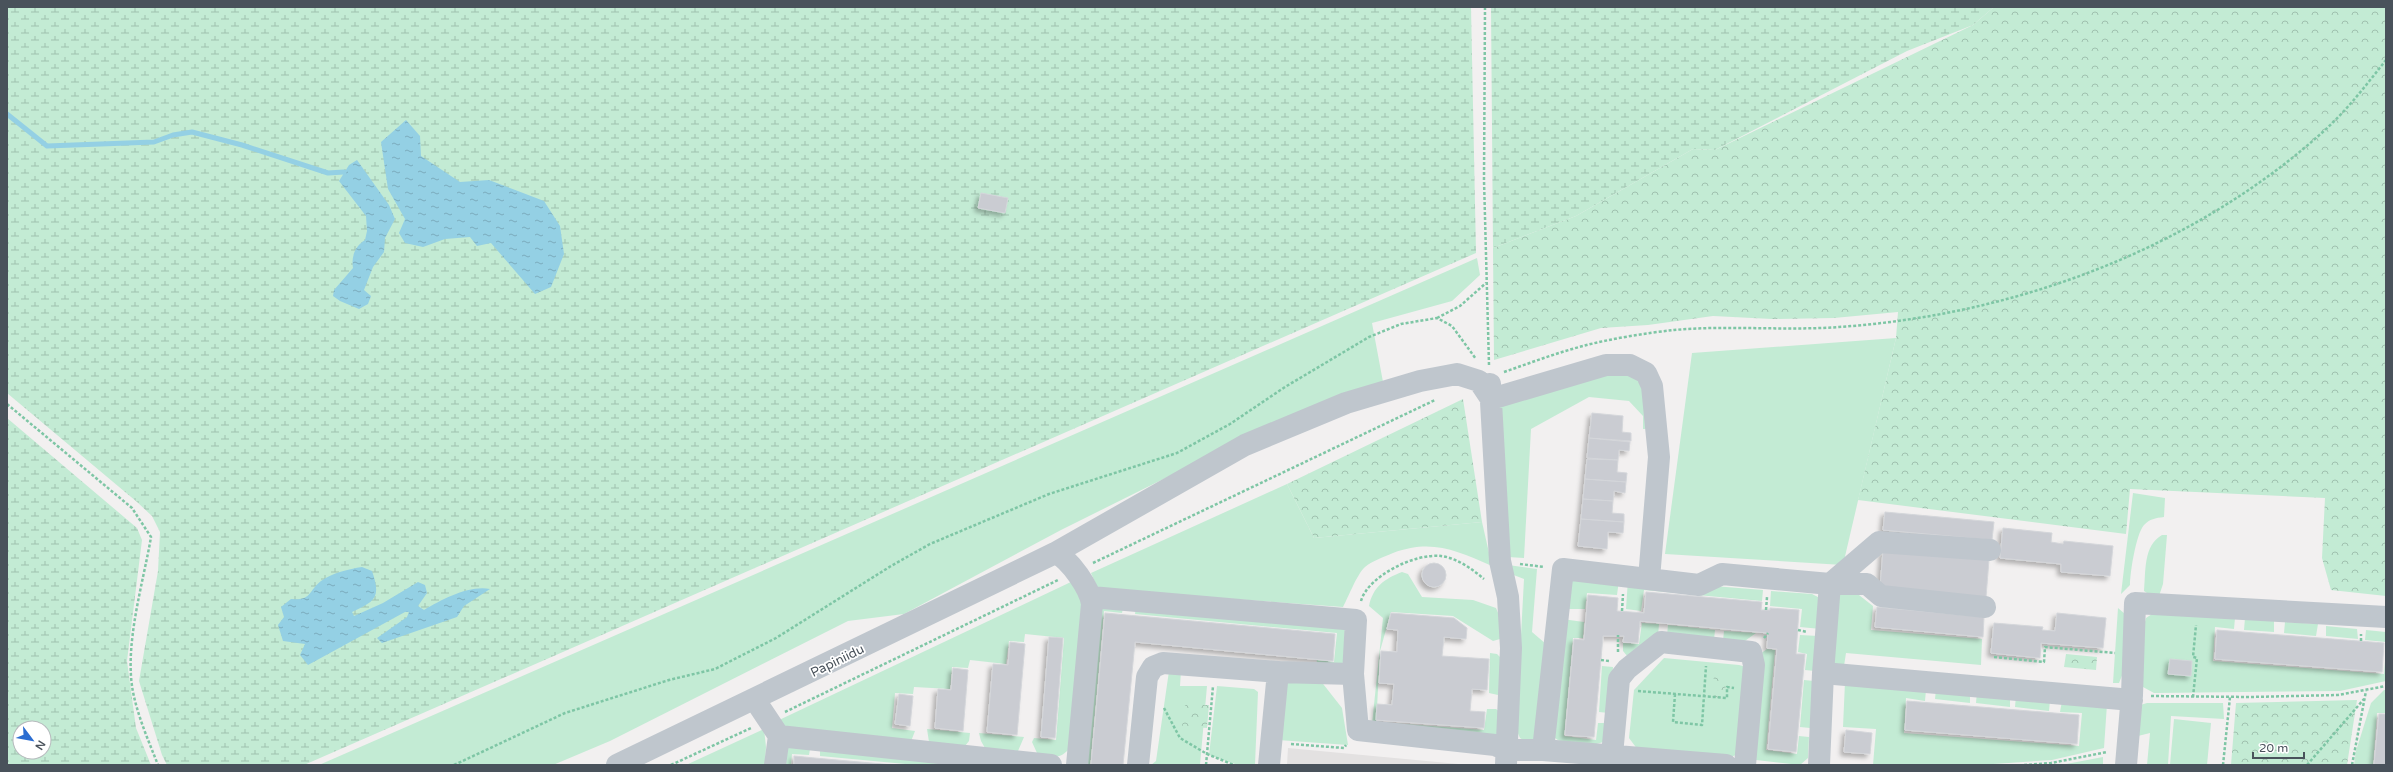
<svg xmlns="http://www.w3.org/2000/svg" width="2393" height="772" font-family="'Varela Round',sans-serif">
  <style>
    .education { fill: #e3e1e1 }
    .grass { fill: #c3ebd4 }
    .wetland { fill: url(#wetland-marsh); fill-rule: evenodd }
    .park { fill: url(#park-crowns) }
    .water { fill: url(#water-ripples) }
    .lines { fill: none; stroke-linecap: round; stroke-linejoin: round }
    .stream { stroke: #94d0e4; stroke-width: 5 }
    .building { fill: #caccd2; stroke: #d4d6da; filter: url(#shadow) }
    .path { stroke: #7ec6a5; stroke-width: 2.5; stroke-dasharray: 3 2; stroke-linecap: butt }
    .minor { stroke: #bfc6cd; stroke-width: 22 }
    .labels { text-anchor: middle; stroke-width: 3.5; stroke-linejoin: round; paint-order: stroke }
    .street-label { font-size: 13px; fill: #49525b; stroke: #fff }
  </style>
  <defs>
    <pattern id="wetland-marsh" width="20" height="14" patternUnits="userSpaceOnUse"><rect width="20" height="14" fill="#c3ebd4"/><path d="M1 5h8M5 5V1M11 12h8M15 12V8" fill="none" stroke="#a0c1af"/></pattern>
    <pattern id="park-crowns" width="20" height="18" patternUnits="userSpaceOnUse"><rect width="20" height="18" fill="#c3ebd4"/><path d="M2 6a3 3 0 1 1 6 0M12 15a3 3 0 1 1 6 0" fill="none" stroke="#a0c1af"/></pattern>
    <pattern id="water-ripples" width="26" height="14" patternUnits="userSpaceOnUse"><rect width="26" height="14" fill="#94d0e4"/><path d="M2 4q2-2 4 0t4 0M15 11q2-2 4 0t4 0" fill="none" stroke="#7babbc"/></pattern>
    <filter id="shadow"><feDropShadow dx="-3.5" dy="3.5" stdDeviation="2" flood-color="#0004"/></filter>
  </defs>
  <rect width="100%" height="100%" fill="#f2f0f0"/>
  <path class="education" d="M 1288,748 L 1469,765 L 1287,765 Z"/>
  <path class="grass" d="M 1477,258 L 1480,275 L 1452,301 L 1372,323 L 1383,382 L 1264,429 L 1061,530 L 904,614 L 848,621 L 610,741 L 553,765 L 319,765 Z
    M 1896,338 L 1843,565 L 1665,554 L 1692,353 Z
    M 1608,371 L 1636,373 L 1649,387 L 1650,429 L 1643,429 L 1643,416 L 1629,401 L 1589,397 L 1531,429 L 1524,558 L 1508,557 L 1494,402 Z
    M 1287,484 L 1314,538 L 1482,522 L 1492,566 C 1455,550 1432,539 1393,553 C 1384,557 1372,561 1365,567 C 1357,574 1349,596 1343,607 L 1098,589 L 1091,573 Z
    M 2133,493 L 2165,498 L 2164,517 C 2155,518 2150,519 2144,525 C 2136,534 2130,573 2130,585 L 2121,594 Z
    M 2162,535 L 2167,535 L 2163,584 L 2159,596 L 2150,595 L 2144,591 C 2146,571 2143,546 2162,535 Z
    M 1508,565 L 1537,569 L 1532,632 L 1546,644 L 1534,739 L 1525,741 L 1520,738 L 1516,729 L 1524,579 L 1511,574 Z
    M 1402,572 L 1408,574 L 1422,597 L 1473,600 L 1496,608 L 1501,620 L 1500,639 L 1493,641 L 1453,616 L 1391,612 L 1380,651 L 1376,727 L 1372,724 L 1383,618 L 1369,606 C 1373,587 1384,579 1402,572 Z
    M 1573,577 L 1619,580 L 1617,595 L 1587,593 L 1585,609 L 1562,609 Z
    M 1628,579 L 1763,590 L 1762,601 L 1644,590 L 1641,611 L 1626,609 Z
    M 1073,581 L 1082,597 L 1071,747 C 1060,760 1052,758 1037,753 L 1032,742 L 1034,738 L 1056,740 L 1064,638 L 1025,634 L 1024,642 L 1009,641 L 1006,664 L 970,660 L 968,668 L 952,667 L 950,689 L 914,687 L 913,694 L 895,693 L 892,728 L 915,731 L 910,744 L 790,734 L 777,721 Z
    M 1850,588 L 1873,606 L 1871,630 L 1982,639 L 1981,665 L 1846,653 L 1844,666 L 1832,666 L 1839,589 Z
    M 1771,591 L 1812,594 L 1818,597 L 1821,629 L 1800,627 L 1802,609 L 1770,606 Z
    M 1136,605 L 1345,624 L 1344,659 L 1342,665 L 1316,667 L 1317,660 L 1334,662 L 1337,633 L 1135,614 Z
    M 1101,606 L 1123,608 L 1122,613 L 1104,611 L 1090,765 L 1087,765 Z
    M 2118,608 L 2125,614 L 2123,673 L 2119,683 L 2113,683 Z
    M 2155,612 L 2235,618 L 2234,629 L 2215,627 L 2213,661 L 2384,674 L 2386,649 L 2386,681 L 2340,691 L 2154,693 L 2143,687 L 2143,629 L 2146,618 Z
    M 2245,618 L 2274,621 L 2274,632 L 2244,630 Z
    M 1562,619 L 1584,622 L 1583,638 L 1573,638 L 1564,736 L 1596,740 L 1598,723 L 1608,723 L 1606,740 C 1595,748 1566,747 1555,738 Z
    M 2285,622 L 2318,624 L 2316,636 L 2284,633 Z
    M 1642,623 L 1659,624 L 1658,636 L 1628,657 L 1623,651 L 1623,643 L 1639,644 Z
    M 1668,625 L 1715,630 L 1714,640 L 1667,636 Z
    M 2326,626 L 2357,629 L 2358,639 L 2326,636 Z
    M 2366,630 L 2386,632 L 2386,642 L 2365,640 Z
    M 1724,631 L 1756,633 L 1742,643 L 1723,641 Z
    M 1800,635 L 1818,636 L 1815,671 L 1805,670 L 1807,654 L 1798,652 Z
    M 1767,649 L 1775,650 L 1766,750 L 1797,754 L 1799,736 L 1809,737 L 1808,758 L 1800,765 L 1756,760 L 1760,654 Z
    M 1490,653 L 1497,654 L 1502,659 L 1500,691 L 1498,695 L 1489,693 Z
    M 1664,658 L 1739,665 L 1746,667 L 1738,754 L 1729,758 L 1638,750 L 1629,738 L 1634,690 Z
    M 1602,666 L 1613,667 L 1609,713 L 1599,712 Z
    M 1169,671 L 1181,671 L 1180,686 L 1207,686 L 1200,765 L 1151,765 L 1156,761 Z
    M 1320,680 L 1342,708 L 1348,745 L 1278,740 L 1281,681 Z
    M 1804,680 L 1814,681 L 1810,728 L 1800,727 Z
    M 1845,682 L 1926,690 L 1925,701 L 1906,698 L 1904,733 L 2079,746 L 2082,713 L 2060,712 L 2062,701 L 2107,704 L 2104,748 L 2052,760 L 1979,765 L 1873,765 L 1876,729 L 1843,727 Z
    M 1217,686 L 1254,689 L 1258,692 L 1255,765 L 1238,765 L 1209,755 Z
    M 1936,689 L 1970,692 L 1970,703 L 1935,699 Z
    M 2384,690 L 2386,690 L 2386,713 L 2377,713 L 2373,765 L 2354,765 L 2356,751 L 2371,703 Z
    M 1977,692 L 2010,696 L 2010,707 L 1976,703 Z
    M 2016,696 L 2050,700 L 2049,711 L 2015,707 Z
    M 2147,703 L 2223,703 L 2224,719 L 2171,716 L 2168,765 L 2147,765 L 2150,733 L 2134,737 L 2137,706 Z
    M 1487,709 L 1496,709 L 1500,712 L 1499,733 L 1493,738 L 1378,722 L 1484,730 Z
    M 2174,719 L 2211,723 L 2207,765 L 2170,765 Z
    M 764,729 L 766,747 L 765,765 L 686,765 Z
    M 927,729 L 970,733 L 969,741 L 965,746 L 929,742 Z
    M 979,733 L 1024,737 L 1018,751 L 985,748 L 981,741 Z
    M 787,747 L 810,749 L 809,755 L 792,754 L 791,765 L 778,765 Z
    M 820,751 L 962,765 L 916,765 L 820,756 Z
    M 2103,757 L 2103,765 L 2061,765 Z"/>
  <path class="wetland" d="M 7,7 L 1471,7 L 1476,253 L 304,765 L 167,765 L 162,755 L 139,681 L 158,571 L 160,532 L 152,516 L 137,502 L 7,393 Z
    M 1491,7 L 1994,7 L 1973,25 L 1907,51 L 1715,150 L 1693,149 L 1576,216 L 1493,248 Z
    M 7,418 L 137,528 L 142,540 L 127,661 L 136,728 L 151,765 L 7,765 ZM 20,728 L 44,728 L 44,752 L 20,752 Z"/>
  <path class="park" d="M 1994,7 L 2386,7 L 2386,596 L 2331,590 L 2322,558 L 2325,498 L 2130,489 L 2126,534 L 1858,500 L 1896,338 L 1898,312 L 1834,318 L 1772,319 L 1713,316 L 1648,325 L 1601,328 L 1494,360 L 1493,248 L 1576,216 L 1693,149 L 1715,150 L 1973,25 Z
    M 1463,399 L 1482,522 L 1314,538 L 1287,484 Z
    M 2066,654 L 2097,657 L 2096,670 L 2064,667 Z
    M 1714,675 L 1727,676 L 1724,698 L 1712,697 Z
    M 2357,700 L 2347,765 L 2231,765 L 2236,703 Z
    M 1185,705 L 1209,705 L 1207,728 L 1182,726 Z"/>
  <path class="water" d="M 406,120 L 420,136 L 421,156 L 460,182 L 489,180 L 544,201 L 560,226 L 564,254 L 551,287 L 535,294 L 491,243 L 477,246 L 470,237 L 445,239 L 423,247 L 405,243 L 399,233 L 405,219 L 388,189 L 381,142 Z
    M 357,160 L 389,205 L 395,219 L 385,238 L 384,252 L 373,267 L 364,290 L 371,296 L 368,304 L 359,309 L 340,301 L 333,296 L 334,290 L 353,268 C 351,257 355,246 365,240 L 367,231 L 366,216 L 339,181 L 349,165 Z
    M 362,567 L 372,571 C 381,597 376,601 352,612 L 354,616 L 383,603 L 418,582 L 425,585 L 427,593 L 418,606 L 424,610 C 443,599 469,585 490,589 L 464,606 L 457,617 L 382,643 L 377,638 L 407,617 L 409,612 L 405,612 L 308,665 L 300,655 L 305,644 L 283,641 L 278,625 L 284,617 L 281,607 L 291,599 C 312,601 308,591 321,581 C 332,573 349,569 362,567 Z"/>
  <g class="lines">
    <path class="stream" d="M 7,114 L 47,146 L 154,142 L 173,135 L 192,132 L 242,145 L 328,173 L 344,172"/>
  </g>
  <path class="building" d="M 981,193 L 1008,198 L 1005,213 L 978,208 Z
    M 1592,413 L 1623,416 L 1622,432 L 1631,433 L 1631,441 L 1589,438 Z
    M 1589,438 L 1630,442 L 1629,451 L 1619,450 L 1618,460 L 1587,458 Z
    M 1587,459 L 1618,460 L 1617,472 L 1627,473 L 1626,482 L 1585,479 Z
    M 1585,479 L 1626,482 L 1625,493 L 1614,491 L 1613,501 L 1583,499 Z
    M 1583,499 L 1613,501 L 1612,513 L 1624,514 L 1624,522 L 1581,519 Z
    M 1885,512 L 1994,522 L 1992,540 L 1883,530 Z
    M 1581,519 L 1624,522 L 1623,533 L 1608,532 L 1607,549 L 1578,546 Z
    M 2003,528 L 2052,533 L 2051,542 L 2063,544 L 2064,541 L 2113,546 L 2110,576 L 2061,572 L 2061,564 L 2000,558 Z
    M 1883,551 L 1989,560 L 1986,597 L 1880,588 Z
    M1422 575a12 12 0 1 1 24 0a12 12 0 1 1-24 0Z
    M 1646,592 L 1762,602 L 1761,610 L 1770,610 L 1770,608 L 1799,610 L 1796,654 L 1805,654 L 1796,752 L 1768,749 L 1777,649 L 1767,648 L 1768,633 L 1640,621 L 1638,643 L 1623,642 L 1624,636 L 1603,636 L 1594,737 L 1565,735 L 1574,639 L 1584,640 L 1588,595 L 1618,598 L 1617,611 L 1644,613 Z
    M 1877,607 L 1984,617 L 1983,637 L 1875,627 Z
    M 1105,613 L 1335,634 L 1333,661 L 1135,642 L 1123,765 L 1091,765 Z
    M 1391,613 L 1454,618 L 1467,628 L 1466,639 L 1444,637 L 1442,656 L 1489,659 L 1487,690 L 1472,689 L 1470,711 L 1485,712 L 1484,728 L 1376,720 L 1377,704 L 1392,705 L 1394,684 L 1379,683 L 1381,651 L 1397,652 L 1398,630 L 1387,629 Z
    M 2057,613 L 2106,618 L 2103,648 L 2041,643 L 2040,658 L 1991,653 L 1994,623 L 2043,627 L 2042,630 L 2055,631 Z
    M 2217,630 L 2384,643 L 2382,672 L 2215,659 Z
    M 1049,637 L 1063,638 L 1055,738 L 1041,737 Z
    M 1010,642 L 1025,644 L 1017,735 L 987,732 L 993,664 L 1008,665 Z
    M 2170,659 L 2192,661 L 2191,676 L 2168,674 Z
    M 953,668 L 968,670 L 963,731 L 935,728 L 938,689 L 951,690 Z
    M 899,694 L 913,696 L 910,726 L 895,724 Z
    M 1907,701 L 2079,715 L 2077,744 L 1905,730 Z
    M 2379,714 L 2386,714 L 2386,765 L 2374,765 Z
    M 1846,730 L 1872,733 L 1870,754 L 1844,752 Z
    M 794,756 L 815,758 L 893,765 L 794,765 Z"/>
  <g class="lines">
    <path class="path" d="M 1485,7 L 1484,180 L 1489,365
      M 1437,318 L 1460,306 L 1486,283
      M 1504,372 C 1530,363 1556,353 1583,346 C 1609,339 1646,333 1674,330 C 1728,325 1784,331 1839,327 C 2015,315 2194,249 2325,130 C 2348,109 2367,84 2386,60
      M 7,404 L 132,508 L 151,537 C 143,584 124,645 133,692 C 138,717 149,742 158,765
      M 1093,563 L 1435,400
      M 1520,564 L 1544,567
      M 1361,601 C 1368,576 1415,553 1441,556 C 1457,558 1472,569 1484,579
      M 1766,610 L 1767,597
      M 1622,611 L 1623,594
      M 1798,630 L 1807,632
      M 1764,638 L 1768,633
      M 2361,641 L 2361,634
      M 1618,652 L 1618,635
      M 1994,657 L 2044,662 L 2045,647 L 2115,653
      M 1601,660 L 1609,661
      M 1638,691 L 1727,698 L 1727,687 L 1734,688
      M 1675,694 L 1673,722 L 1702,725 L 1706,666
      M 2151,696 L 2250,697 L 2338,695 L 2386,686
      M 2193,697 L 2197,658 L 2193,657 L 2196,625
      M 1164,708 L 1180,738 L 1207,754 L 1234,765
      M 785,712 L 1058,580
      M 1291,744 L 1344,748 L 1346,745
      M 454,765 L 565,713 L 669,680 L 715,669 L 776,638 L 891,566 L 930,544 L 1049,494 L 1177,453 L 1230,424 L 1285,387 L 1369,337 L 1401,324 L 1437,318 L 1452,326 L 1476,359
      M 671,765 L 751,728
      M 1206,765 L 1213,686
      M 2024,765 L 2051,763 L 2107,752
      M 2223,765 L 2230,697
      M 2307,765 L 2364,699
      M 2352,765 L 2366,691"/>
    <path class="minor" d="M 1490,384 L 1500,561 L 1508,597 L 1511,648 L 1506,764
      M 1055,553 C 1070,559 1090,589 1092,604 L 1077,765
      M 1091,597 L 1356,620 L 1353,674 L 1278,672 L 1269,765
      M 1823,673 L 2132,700
      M 1353,674 L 1358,730 L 1495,745 L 1507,750 L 1543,750 L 1726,765
      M 755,700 L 779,736 L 1051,765
      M 1543,750 L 1563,569 L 1699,585 L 1722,574 L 1830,584 L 1867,584 L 1881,596 L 1985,607
      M 1612,755 L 1619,679 L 1627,669 L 1661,642 L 1751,652 L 1754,665 L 1745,765
      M 617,765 L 1055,553 L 1245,445 L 1346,403 L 1420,381 L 1457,374 L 1479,381 L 1491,399 L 1606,365 L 1630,365 L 1646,373 L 1652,386 L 1659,457 L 1649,579
      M 775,765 L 779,736
      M 1138,765 L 1147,677 L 1153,667 L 1163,663 L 1278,672
      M 1819,765 L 1823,673 L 1830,584 L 1879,542 L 1990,550
      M 2126,765 L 2132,695 L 2135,603 L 2386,617"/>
  </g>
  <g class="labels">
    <g class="street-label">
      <text transform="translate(837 660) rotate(-26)" y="5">Papiniidu</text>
    </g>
  </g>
  <rect width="2393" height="772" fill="none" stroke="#49525b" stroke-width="16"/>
  <g transform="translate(32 740) rotate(122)"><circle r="19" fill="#ffffff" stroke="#b6babd"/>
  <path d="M0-3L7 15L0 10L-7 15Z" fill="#2b6dd1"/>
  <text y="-6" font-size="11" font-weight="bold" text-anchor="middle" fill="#49525b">N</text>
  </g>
  <path d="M2253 752v6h51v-6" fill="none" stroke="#49525b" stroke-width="2"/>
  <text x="2259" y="752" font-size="12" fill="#49525b" stroke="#ffffff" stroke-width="3" paint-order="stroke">20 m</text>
</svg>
